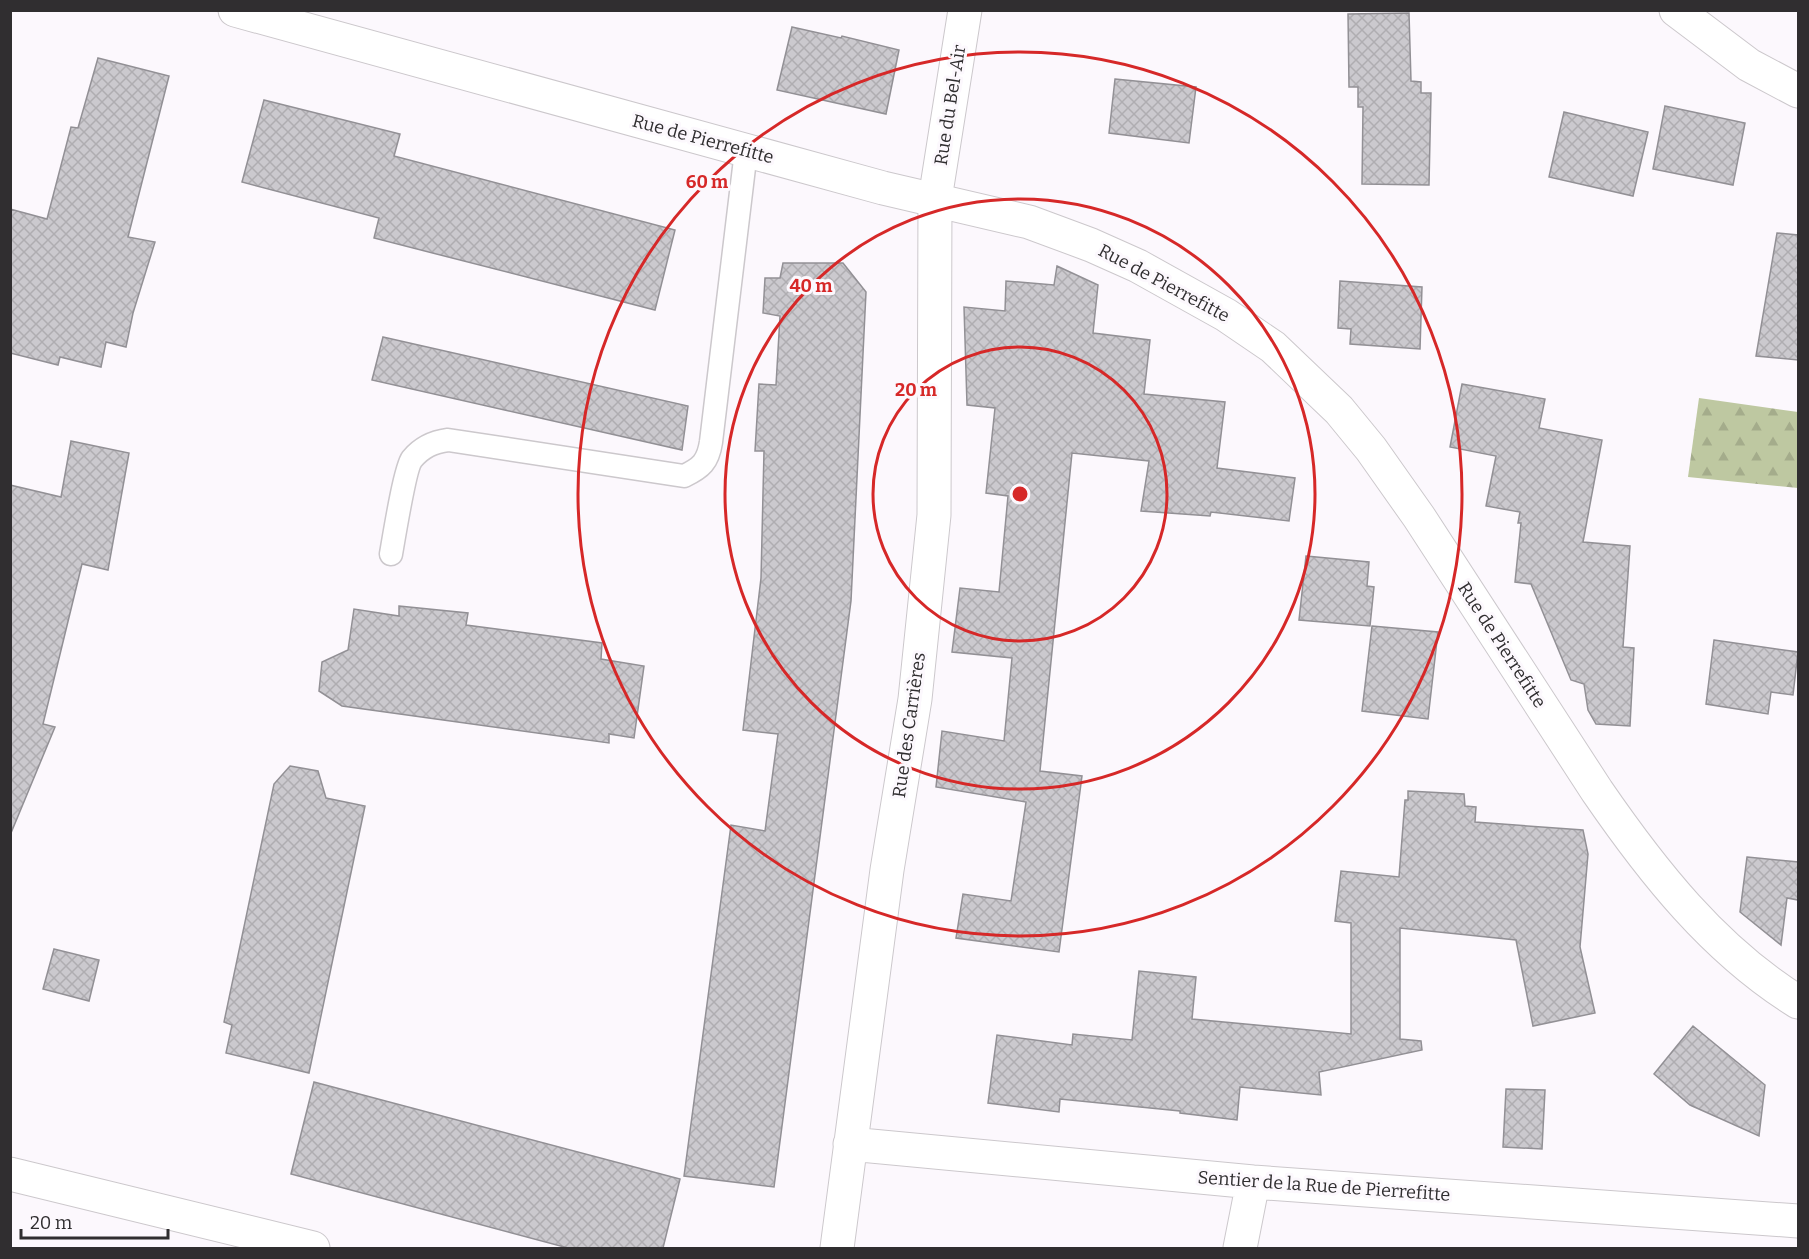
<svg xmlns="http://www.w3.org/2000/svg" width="1809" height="1259" font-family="Bitter,serif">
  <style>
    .forest { fill: url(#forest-firs) }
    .building { fill: url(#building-cross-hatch); stroke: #929095; stroke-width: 1.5 }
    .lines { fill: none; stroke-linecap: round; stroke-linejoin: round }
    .service-casing { stroke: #ccc8cc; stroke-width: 25 }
    .minor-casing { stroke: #ccc8cc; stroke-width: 35 }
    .tertiary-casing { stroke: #ccc8cc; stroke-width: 35 }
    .service { stroke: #fff; stroke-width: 22 }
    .minor { stroke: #fff; stroke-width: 33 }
    .tertiary { stroke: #fff; stroke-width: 33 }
    .ring { fill: none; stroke: #d62828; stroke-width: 3 }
    .labels { text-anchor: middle; stroke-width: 6; stroke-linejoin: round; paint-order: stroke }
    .street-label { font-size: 18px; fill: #302e30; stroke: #fcf8fd }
    .centre { fill: #d62828; stroke: #fcf8fd; stroke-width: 3 }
    .ring-label { font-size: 18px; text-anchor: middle; font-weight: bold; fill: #d62828; stroke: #fcf8fd; stroke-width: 6; stroke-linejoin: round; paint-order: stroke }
  </style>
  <defs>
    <pattern id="forest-firs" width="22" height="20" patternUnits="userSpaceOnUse" patternTransform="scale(1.5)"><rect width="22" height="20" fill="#bec8a1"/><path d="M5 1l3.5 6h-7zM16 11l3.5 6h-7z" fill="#a4ac8b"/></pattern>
    <pattern id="building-cross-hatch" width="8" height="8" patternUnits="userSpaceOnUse" patternTransform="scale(1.5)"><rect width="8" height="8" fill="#cbc9ce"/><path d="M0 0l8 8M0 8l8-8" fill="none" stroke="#afadb1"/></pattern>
  </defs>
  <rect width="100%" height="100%" fill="#fcf8fd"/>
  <path class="forest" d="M 1699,398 L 1798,412 L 1798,488 L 1688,477 Z"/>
  <path class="building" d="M 1409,13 L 1411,81 L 1421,82 L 1421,93 L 1431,93 L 1429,185 L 1362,184 L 1363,107 L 1358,107 L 1358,87 L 1349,87 L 1348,14 Z
    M 792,27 L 841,38 L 842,36 L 899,50 L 886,114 L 777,90 Z
    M 98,58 L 169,76 L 128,237 L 155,242 L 133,313 L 126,347 L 106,342 L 101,367 L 60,357 L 58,365 L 10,353 L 10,209 L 47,219 L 71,127 L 78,128 Z
    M 1115,79 L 1196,87 L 1189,143 L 1109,133 Z
    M 264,100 L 400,134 L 394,156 L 675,230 L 655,310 L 374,238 L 379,218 L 242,182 Z
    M 1665,106 L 1745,123 L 1733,185 L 1653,169 Z
    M 1564,112 L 1648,132 L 1633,196 L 1549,177 Z
    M 1777,233 L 1798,235 L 1798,360 L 1756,356 Z
    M 783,263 L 843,263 L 866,292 L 851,601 L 774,1187 L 684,1176 L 731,825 L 765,831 L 778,734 L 743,730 L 761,578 L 764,451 L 755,451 L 759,384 L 776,385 L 780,316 L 763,313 L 765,278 L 780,278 Z
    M 1057,266 L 1098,285 L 1093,333 L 1150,340 L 1144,394 L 1225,402 L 1217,468 L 1295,478 L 1289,521 L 1211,512 L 1210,516 L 1141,511 L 1149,461 L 1072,453 L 1040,771 L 1082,776 L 1059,952 L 956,938 L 963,894 L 1011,901 L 1026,802 L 936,787 L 942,731 L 1004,741 L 1012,658 L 952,652 L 960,588 L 999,592 L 1008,496 L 986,493 L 995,408 L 967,405 L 964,307 L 1005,311 L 1006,281 L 1054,285 Z
    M 1340,281 L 1422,287 L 1420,349 L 1350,344 L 1351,329 L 1338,328 Z
    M 383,337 L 688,406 L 682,450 L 372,380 Z
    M 1462,384 L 1545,399 L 1539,428 L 1602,440 L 1583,542 L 1630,546 L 1623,647 L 1634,648 L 1630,726 L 1596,724 L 1588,710 L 1584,684 L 1571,680 L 1531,584 L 1515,582 L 1521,523 L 1518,523 L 1520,512 L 1486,506 L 1496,456 L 1450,447 Z
    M 71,441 L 129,453 L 108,570 L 82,564 L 43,724 L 55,727 L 11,833 L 10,485 L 61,497 Z
    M 1306,556 L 1369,562 L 1367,586 L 1374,587 L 1370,626 L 1299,620 Z
    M 399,606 L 468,613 L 466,625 L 602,643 L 601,659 L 644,666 L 634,738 L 609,734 L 609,743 L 342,706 L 319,691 L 322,662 L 348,650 L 354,609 L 399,616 Z
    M 1372,626 L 1438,632 L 1428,719 L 1362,711 Z
    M 1714,640 L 1798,652 L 1793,695 L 1771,692 L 1768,714 L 1706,704 Z
    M 290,766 L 318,771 L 326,798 L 365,806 L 309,1073 L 226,1053 L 232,1025 L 224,1022 L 274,784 Z
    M 1408,791 L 1464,794 L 1465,806 L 1476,807 L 1475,822 L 1583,830 L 1588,854 L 1580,947 L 1595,1013 L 1533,1026 L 1516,940 L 1400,928 L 1400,1039 L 1421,1041 L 1422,1050 L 1319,1072 L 1321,1095 L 1240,1087 L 1237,1120 L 1180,1113 L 1180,1111 L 1060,1099 L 1059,1112 L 988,1103 L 997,1035 L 1072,1045 L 1073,1034 L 1132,1040 L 1139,971 L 1196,977 L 1192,1019 L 1351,1034 L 1351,923 L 1335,921 L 1341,871 L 1399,877 L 1405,800 L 1408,800 Z
    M 1747,857 L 1798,862 L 1798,900 L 1787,898 L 1781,945 L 1740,912 Z
    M 54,949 L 99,960 L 89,1001 L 43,989 Z
    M 1693,1026 L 1765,1085 L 1759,1136 L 1690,1105 L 1654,1074 Z
    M 314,1082 L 680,1179 L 663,1248 L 568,1248 L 291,1174 Z
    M 1506,1089 L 1545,1090 L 1542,1149 L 1503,1147 Z"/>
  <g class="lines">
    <g class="service-casing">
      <path id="service" d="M 391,554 C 394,537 405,468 412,459 C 422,447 433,442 448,440 L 684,476 C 701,468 708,462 711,442 L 746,151"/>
    </g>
    <g class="minor-casing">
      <path id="minor" d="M 1676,10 L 1749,65 L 1798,91
        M 850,1144 L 1253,1182 L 1798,1221
        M 10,1174 L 313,1248
        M 837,1248 L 887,870 L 915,699 L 934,515 L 935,199 L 965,10
        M 1240,1248 L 1253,1182"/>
    </g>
    <g class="tertiary-casing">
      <path id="tertiary" d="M 235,10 L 883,188 L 1029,222 L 1091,245 L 1138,266 L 1226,315 L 1273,347 L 1339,410 L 1371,449 L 1419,517 L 1597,791 C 1652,871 1714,950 1798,1002"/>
    </g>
    <use href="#service" class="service"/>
    <use href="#minor" class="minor"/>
    <use href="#tertiary" class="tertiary"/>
  </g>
  <g class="ring">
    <circle cx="1020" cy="494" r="147"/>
    <circle cx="1020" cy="494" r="295"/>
    <circle cx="1020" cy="494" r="442"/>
  </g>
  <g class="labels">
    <g class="street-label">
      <text transform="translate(950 105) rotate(-81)" y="6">Rue du Bel-Air</text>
      <text transform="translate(703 139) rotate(15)" y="6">Rue de Pierrefitte</text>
      <text transform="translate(1164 283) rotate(28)" y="6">Rue de Pierrefitte</text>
      <text transform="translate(1502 645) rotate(57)" y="6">Rue de Pierrefitte</text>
      <text transform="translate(909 725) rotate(-82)" y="6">Rue des Carrières</text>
      <text transform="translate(1324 1186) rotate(4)" y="6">Sentier de la Rue de Pierrefitte</text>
    </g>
  </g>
  <circle cx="1020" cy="494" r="9" class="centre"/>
  <g class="ring-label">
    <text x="707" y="188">60 m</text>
    <text x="811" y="292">40 m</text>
    <text x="916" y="396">20 m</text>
  </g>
  <rect width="1809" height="1259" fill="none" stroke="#302e30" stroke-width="24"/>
  <path d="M21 1229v9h147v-9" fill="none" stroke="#302e30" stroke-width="3"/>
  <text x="30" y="1229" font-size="18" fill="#302e30" stroke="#fcf8fd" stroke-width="4.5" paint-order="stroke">20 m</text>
</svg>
